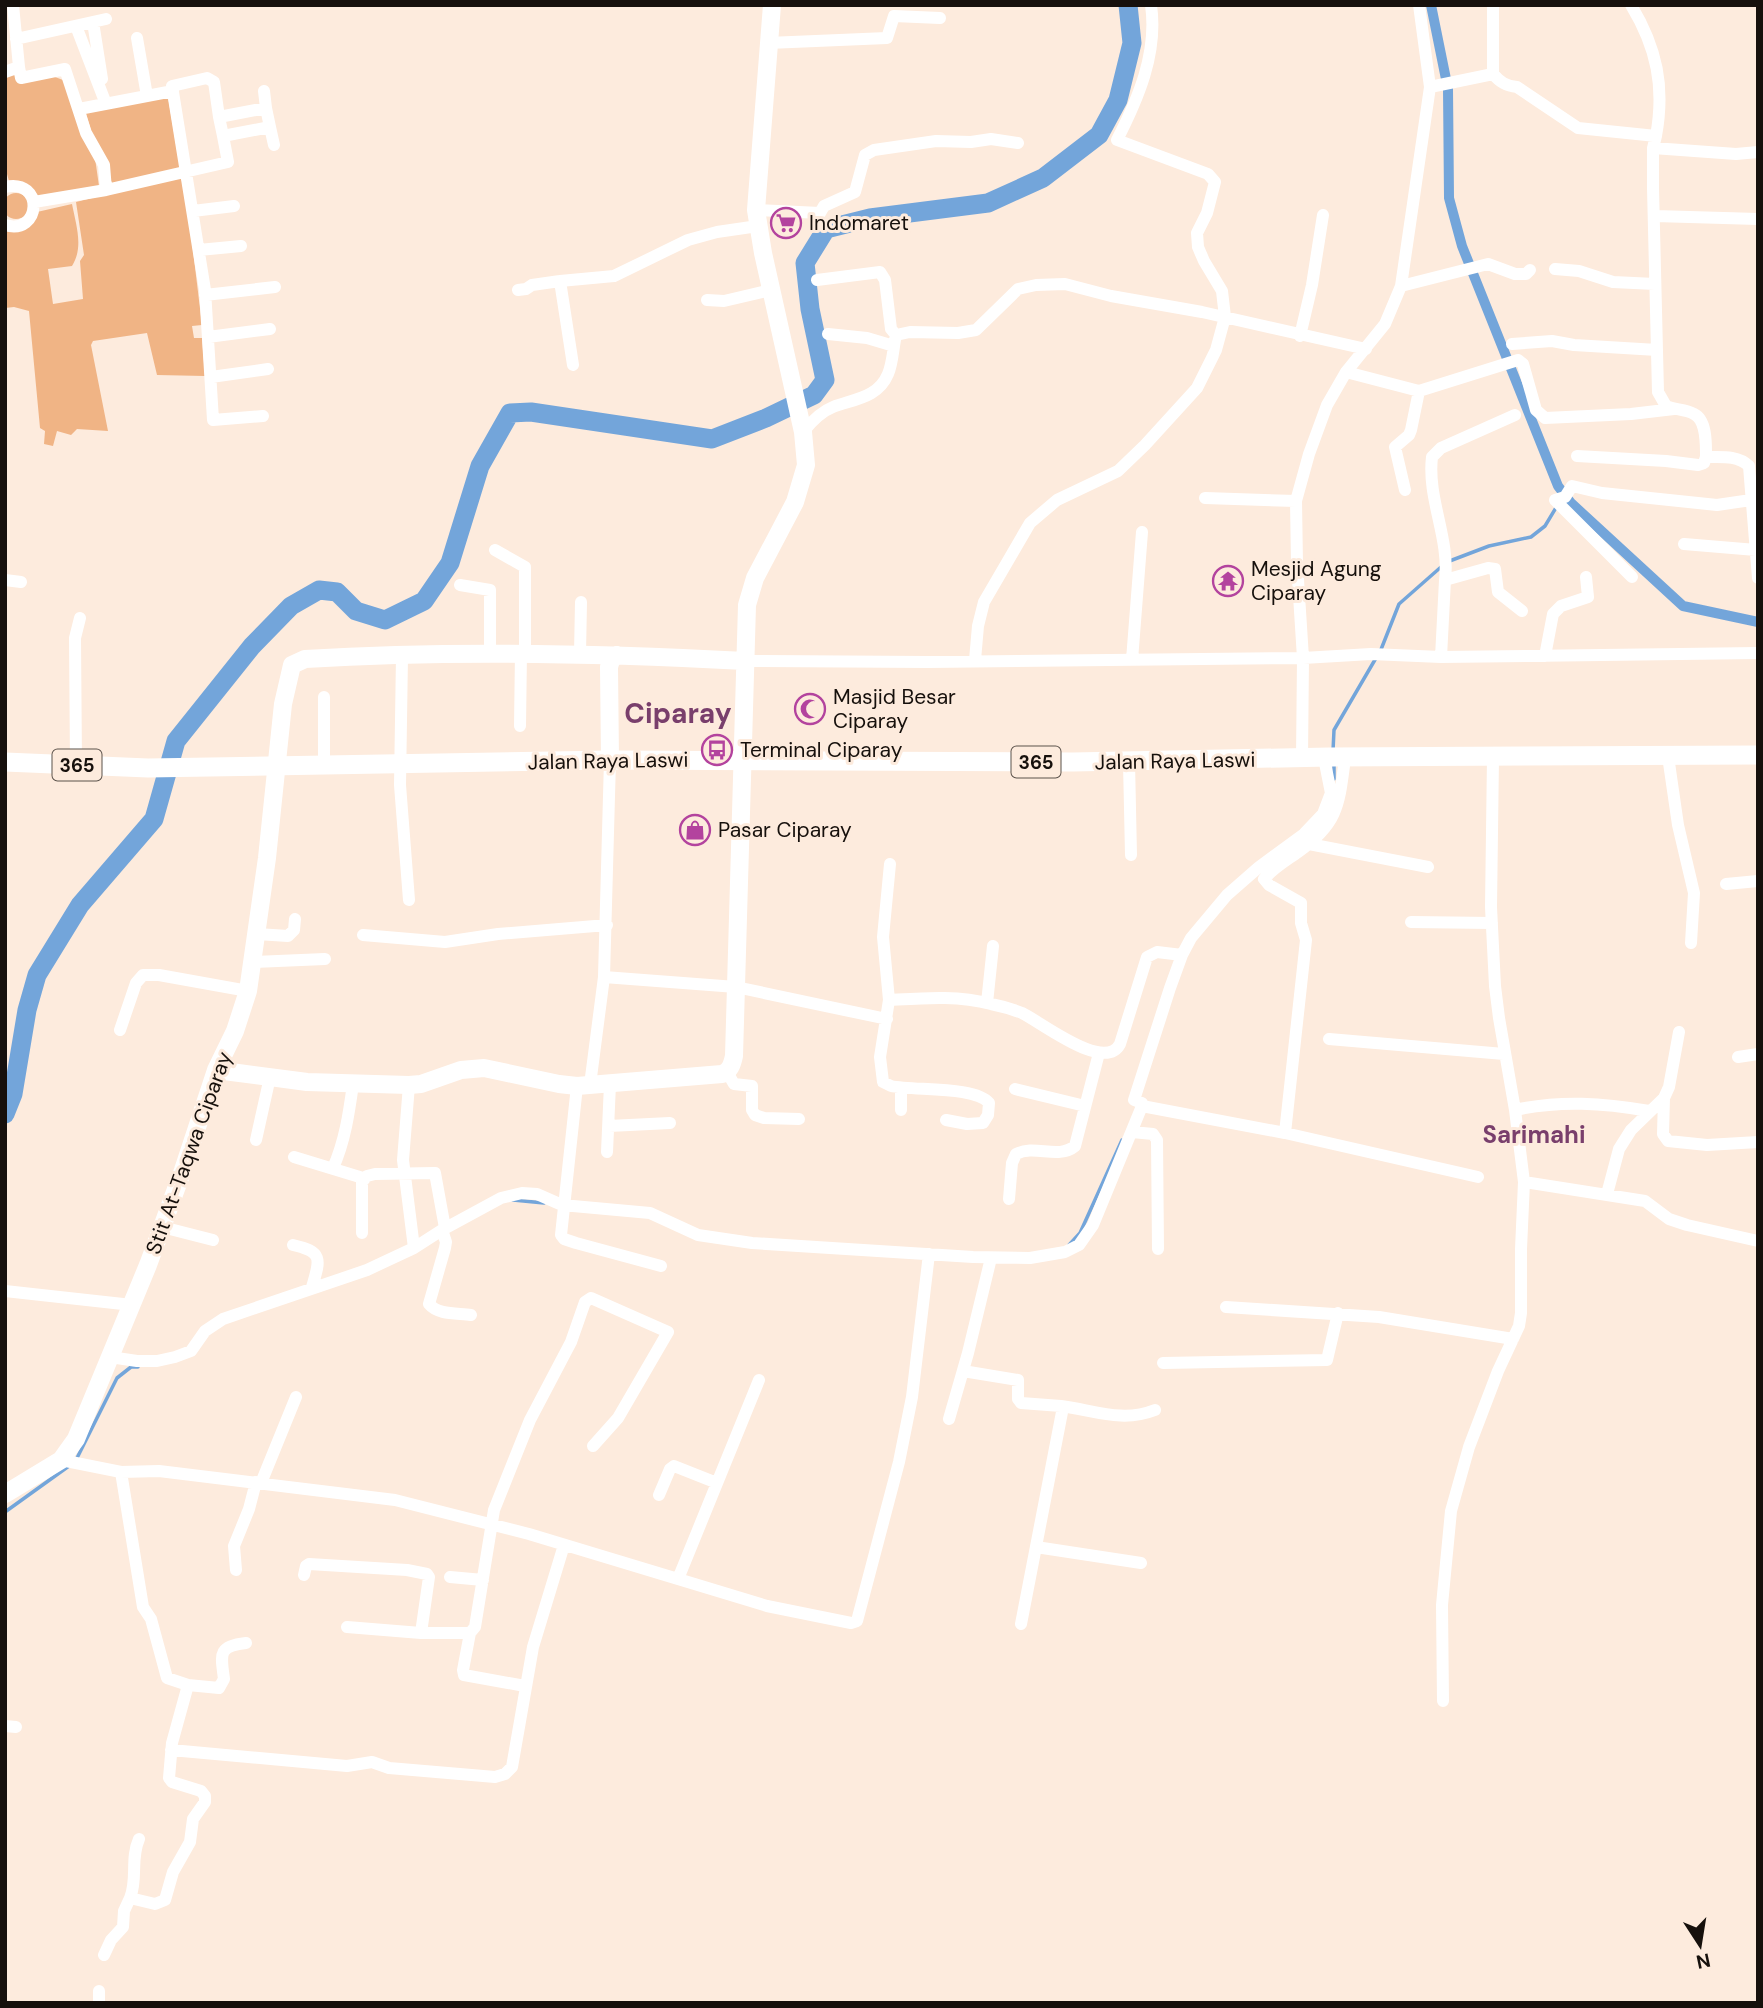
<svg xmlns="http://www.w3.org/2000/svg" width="1763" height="2008" font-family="'DM Sans',sans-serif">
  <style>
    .green { fill: #f0b485 }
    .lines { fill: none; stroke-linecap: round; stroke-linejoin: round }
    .stream { stroke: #73a5da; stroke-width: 3.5 }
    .canal { stroke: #73a5da; stroke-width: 10 }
    .river { stroke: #73a5da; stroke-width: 19 }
    .street { stroke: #fff; stroke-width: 12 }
    .secondary { stroke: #fff; stroke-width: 18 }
    .primary { stroke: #fff; stroke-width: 19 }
    .labels { text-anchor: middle; stroke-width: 6; stroke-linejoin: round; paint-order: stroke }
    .shield { fill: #fdebdd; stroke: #5b524b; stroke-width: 2 }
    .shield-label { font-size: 19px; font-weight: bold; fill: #16100c }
    .poi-label { font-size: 21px; fill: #16100c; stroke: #fdebdd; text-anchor: start }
    .street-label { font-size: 21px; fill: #16100c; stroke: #fdebdd }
    .quarter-label { font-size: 24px; font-weight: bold; fill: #793f6c; stroke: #fdebdd }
    .district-label { font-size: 28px; font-weight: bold; fill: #793f6c; stroke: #fdebdd }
  </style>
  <rect width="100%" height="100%" fill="#fdebdd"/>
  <path class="green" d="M 13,74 L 55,77 L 63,80 L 95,158 L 99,186 L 39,197 L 30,186 L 9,181 L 5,167 L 5,75 Z
    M 168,97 L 180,168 L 113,185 L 95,145 L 86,113 Z
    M 181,176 L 191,234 L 202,325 L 192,326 L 194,338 L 202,338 L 205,376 L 157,375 L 147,333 L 93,341 L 91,345 L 108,431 L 77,429 L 71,435 L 57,431 L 53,446 L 44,444 L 45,431 L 40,428 L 29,311 L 14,307 L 5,308 L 5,230 L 37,212 L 72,204 C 76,225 84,247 72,266 L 48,269 L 53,304 L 83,299 L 80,261 L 84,255 L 76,202 Z
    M3 206a13 13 0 1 1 26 0a13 13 0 1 1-26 0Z"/>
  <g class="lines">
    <path class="stream" d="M 1447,562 L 1489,546 L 1531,537 L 1545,526 L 1557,506
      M 1380,652 L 1399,604 L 1441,567
      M 1333,751 L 1334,730 L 1376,658
      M 1334,762 L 1334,779
      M 513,1200 L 544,1203
      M 1069,1245 L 1080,1233 L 1122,1140
      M 77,1458 L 117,1378 L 131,1367 L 138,1367
      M 5,1512 L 69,1466"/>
    <path class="canal" d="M 1431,5 L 1448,89 L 1449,198 L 1462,246 L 1558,486 L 1571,503 L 1683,606 L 1758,622"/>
    <path class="river" d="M 5,1114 L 13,1094 L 27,1010 L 37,975 L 80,905 L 154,819 L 176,741 L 252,646 L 291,606 L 319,590 L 337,592 L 356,611 L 385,620 L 424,601 L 450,563 L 480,466 L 510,413 L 531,412 L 712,439 L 766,418 L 814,395 L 825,380 L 810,309 L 805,263 L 826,229 L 870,218 L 988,203 L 1043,178 L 1099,135 L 1118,100 L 1132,43 L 1128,5"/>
    <path class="street" d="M 1631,5 C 1657,48 1665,87 1656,136
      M 93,22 L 102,79
      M 76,26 L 106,104
      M 137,38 L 147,96
      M 16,39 L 106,19
      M 768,43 L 887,38 L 894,16 L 940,18
      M 19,67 L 21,78 L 65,69 L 86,133 L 104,165 L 106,190
      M 5,72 L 19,67 L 13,5
      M 1493,74 L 1493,5
      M 1430,87 L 1493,74 C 1500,82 1506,86 1517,87 L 1578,128 L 1656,136 L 1653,148 L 1653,188 L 1658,392 L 1666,406 C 1675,410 1685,409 1694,414 C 1707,420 1706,445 1706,457 C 1721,457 1738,455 1749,466 L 1758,578
      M 264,91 L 266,108
      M 79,109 L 173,91
      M 219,117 L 214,82 L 207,78 L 172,86 L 205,290 L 213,420 L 263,416
      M 270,127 L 274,145
      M 1653,148 L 1736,154 L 1758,152
      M 5,187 C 45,178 41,236 5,225
      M 34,202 L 106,190 L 228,162 L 223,136 L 270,127 L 266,108 L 219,117 L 223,136
      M 756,210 L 820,213 L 824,206 L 855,192 L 865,155 L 874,150 L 936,141 L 971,142 L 991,139 L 1018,143
      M 193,211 L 234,206
      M 1655,216 L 1758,219
      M 199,250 L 241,246
      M 1555,269 L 1579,271 L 1613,282 L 1655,284
      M 817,280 L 880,272 L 885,280 L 891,329 L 896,335
      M 560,281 L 573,365
      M 1401,286 L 1488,264 L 1515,274 L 1526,274 L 1530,270
      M 518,290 L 526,289 L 532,285 L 560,281 L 614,276 L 688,240 L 717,232 L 758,226
      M 205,295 L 275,287
      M 707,300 L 724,301 L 771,290
      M 828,334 L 867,338 L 894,346
      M 1300,336 L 1312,285 L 1323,215
      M 208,337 L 270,329
      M 1512,344 L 1552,341 L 1574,345 L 1657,350
      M 1346,372 L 1419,391 L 1411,430 L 1409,435 L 1395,447 L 1405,490
      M 211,377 L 268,369
      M 1419,391 L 1518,360 L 1523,364 L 1536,410 L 1545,418 L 1631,414 L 1674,409
      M 803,432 C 811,422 820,412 833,407 C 854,399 878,398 888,374 C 893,362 893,348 896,335 L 910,332 L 958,333 L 976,330 L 1018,289 L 1036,285 L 1065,284 L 1111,296 L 1202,312 L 1366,349
      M 1577,456 L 1666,461 L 1698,465 L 1704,463 L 1706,457
      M 1205,498 L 1296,501
      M 1555,500 L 1565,497 L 1572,486 L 1602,493 L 1717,505 L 1751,500
      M 1555,500 L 1632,577
      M 1684,544 L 1756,550
      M 495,550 L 525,567 L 525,652
      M 5,580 L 21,582
      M 1445,580 C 1450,538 1427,499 1432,457 L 1441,448 L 1515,415
      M 460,585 L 490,590 L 490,652
      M 580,654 L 581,602
      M 402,656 L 400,785 L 409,900
      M 1545,656 L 1553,614 L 1561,606 L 1588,597 L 1586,577
      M 1441,657 L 1445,580 L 1488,568 L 1495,569 L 1498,592 L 1522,611
      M 975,660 L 978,626 L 984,602 L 1030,523 L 1057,500 L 1118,471 L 1145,445 L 1197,388 L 1216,350 L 1225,317 L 1222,291 L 1204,261 L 1198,247 L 1197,233 L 1207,213 L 1215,182 L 1208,174 L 1117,140 C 1138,99 1158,53 1151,5
      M 1132,660 L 1142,532
      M 745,661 L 928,662 L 1303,658 L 1371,654 L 1441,657 L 1758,653
      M 520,726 L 521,652
      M 1668,756 L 1678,825 L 1694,893 L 1691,943
      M 1302,758 L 1303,658 L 1297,564 L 1296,501 L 1309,454 L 1327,405 L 1346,372 L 1385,324 L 1401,286 L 1430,87 L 1419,5
      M 1345,758 C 1339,804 1339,823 1298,852 C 1287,860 1273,868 1264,879 L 1269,885 L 1301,903 L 1301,923 L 1306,940 L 1285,1133 L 1478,1177
      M 1129,762 L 1131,855
      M 76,765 L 75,638 L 80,618
      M 324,765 L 324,697
      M 1309,844 L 1428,867
      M 890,864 L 883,937 L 889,1000 L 880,1057 L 883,1082 L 891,1086 C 914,1091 976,1086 989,1103 L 988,1115 L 983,1123 L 967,1124 L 946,1120
      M 1726,884 L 1758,881
      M 1411,922 L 1492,923
      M 257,934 L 288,936 L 294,930 L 295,919
      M 363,935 L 445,942 L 498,934 L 607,925
      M 253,962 L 325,959
      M 604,977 L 736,987 L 887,1019
      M 889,1000 C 924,998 957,995 991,1004 C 1001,1006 1012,1009 1022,1013 C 1041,1022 1105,1073 1120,1044 L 1147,957 L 1157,952 L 1182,955
      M 987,1003 L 993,946
      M 120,1030 L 136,983 L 143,975 L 159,975 L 248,991
      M 1329,1039 L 1504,1054
      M 1738,1057 L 1758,1054
      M 727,1072 L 734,1084 L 752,1086 L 752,1110 L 755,1115 L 764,1118 L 799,1119
      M 409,1085 L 403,1160 L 414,1248
      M 590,1085 L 604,977 L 610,760
      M 577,1086 L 561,1235 L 564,1239 L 576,1243 L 661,1266
      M 901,1088 L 901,1110
      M 1015,1089 L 1085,1106
      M 1664,1098 L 1663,1134 L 1668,1141 L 1707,1145 L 1758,1142
      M 1142,1106 L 1285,1133
      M 1515,1110 C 1561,1100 1603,1103 1649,1111
      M 609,1126 L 670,1123
      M 1132,1132 L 1153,1134 L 1157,1140 L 1158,1249
      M 256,1140 L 270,1077
      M 607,1152 L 610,1084
      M 294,1157 L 363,1178
      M 333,1168 C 345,1141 349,1113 353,1084
      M 1524,1182 L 1645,1201 L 1669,1219 L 1687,1225 L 1758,1241
      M 1607,1194 L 1619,1149 L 1631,1130 L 1664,1098 L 1669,1087 L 1679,1032
      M 1009,1199 L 1012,1163 L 1016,1154 C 1035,1144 1058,1160 1075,1146 L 1099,1053
      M 162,1227 L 213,1240
      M 442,1230 L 446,1242 L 445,1248 L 429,1304 C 438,1315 457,1313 471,1315
      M 362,1233 L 362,1182 L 367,1176 L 375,1174 L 435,1173 L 445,1228
      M 293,1245 C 324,1252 320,1260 312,1287
      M 5,1291 L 132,1305
      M 1226,1307 L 1379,1317 L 1513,1339
      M 110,1357 L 137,1361 L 157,1361 L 175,1357 L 191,1351 L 205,1331 L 223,1319 L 367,1270 L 414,1248 L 442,1230 L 501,1198 L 522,1193 L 537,1194 L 562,1205 L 650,1213 L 698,1235 L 752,1243 L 973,1257 L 1030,1258 L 1065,1252 L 1079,1245 L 1093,1225 L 1142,1106 L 1142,1103 L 1134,1100 L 1170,988 L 1182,955 L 1191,938 L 1227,895 L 1259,867 L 1304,834 L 1323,814 L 1331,793 L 1324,758
      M 1163,1363 L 1327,1360 L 1338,1313
      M 963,1371 L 1018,1380 L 1018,1399 L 1021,1403 C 1035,1404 1048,1405 1061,1406 C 1094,1410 1122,1423 1155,1410
      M 949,1419 L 968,1353 L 991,1258
      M 61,1460 L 121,1472 L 159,1471 L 395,1500 L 529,1534 L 678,1579 L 759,1380
      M 121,1472 L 143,1607 L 151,1619 L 167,1678 L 188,1685 L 219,1688 L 224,1679 C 221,1655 217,1646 246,1643
      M 261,1483 L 296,1397
      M 659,1495 L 670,1469 L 674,1466 L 717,1483
      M 1036,1547 L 1141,1563
      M 236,1570 L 234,1546 L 249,1509 L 256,1482
      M 304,1575 L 306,1566 L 309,1564 L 407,1570 L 427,1574 L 429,1577 L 421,1633
      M 450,1577 L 483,1580
      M 678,1579 L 767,1606 L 851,1623 L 857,1621 L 899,1462 L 912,1397 L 929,1254
      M 1021,1624 L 1063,1407
      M 347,1627 L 421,1633 L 470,1633
      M 525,1686 L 464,1675 L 463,1670 L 470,1633 L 475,1627 L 494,1510 L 530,1420 L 571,1342 L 585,1302 L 591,1298 L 668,1332 L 618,1418 L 593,1446
      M 1443,1701 L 1442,1605 L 1451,1511 L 1469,1447 L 1498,1371 L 1519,1326 L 1521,1313 L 1521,1249 L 1524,1182 L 1515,1110 L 1499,1018 L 1495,986 L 1491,907 L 1493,757
      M 5,1726 L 16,1727
      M 171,1750 L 347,1766 L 372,1762 L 389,1768 L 495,1777 L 505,1774 L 512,1767 L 533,1647 L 564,1545
      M 130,1898 C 138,1879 130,1859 139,1839
      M 104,1955 L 111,1940 L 123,1927 L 124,1911 L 130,1898 L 155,1904 L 165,1900 L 173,1872 L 190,1842 L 193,1819 L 205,1802 L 205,1796 L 201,1791 L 172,1782 L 169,1778 L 172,1743 L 188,1685
      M 99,2003 L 99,1991"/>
    <path class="secondary" d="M 610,760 L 609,667 L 611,660 L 617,655
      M 216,1070 L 307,1082 L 409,1085 L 421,1084 L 461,1070 L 484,1068 L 559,1084 L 577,1086 L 722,1074 C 730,1071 732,1065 734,1056 L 747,605 L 755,578 L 795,502 L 806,465 L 803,432 L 763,253 L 756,210 L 772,5
      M 5,1494 L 61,1460 L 76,1439 L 148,1265 L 183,1170 L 216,1070 L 235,1031 L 248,991 L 267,858 L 283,704 L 292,665 L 305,659 C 452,650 598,653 745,661"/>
    <path class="primary" d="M 5,762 L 148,768 L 610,760 L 1073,762 L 1329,757 L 1758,755"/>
  </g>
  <defs>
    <g id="supermarket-ring" transform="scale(1.575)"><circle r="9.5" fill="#fdebdd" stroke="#b3439e" stroke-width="1.5"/><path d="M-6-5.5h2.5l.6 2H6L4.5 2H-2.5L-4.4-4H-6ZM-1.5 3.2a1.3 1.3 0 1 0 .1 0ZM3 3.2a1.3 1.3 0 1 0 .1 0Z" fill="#b3439e"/></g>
    <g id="temple-ring" transform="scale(1.575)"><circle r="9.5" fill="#fdebdd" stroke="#b3439e" stroke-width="1.5"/><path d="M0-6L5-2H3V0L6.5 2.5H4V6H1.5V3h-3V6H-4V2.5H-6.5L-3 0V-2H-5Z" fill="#b3439e"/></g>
    <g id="mosque-ring" transform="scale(1.575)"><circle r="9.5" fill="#fdebdd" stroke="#b3439e" stroke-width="1.5"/><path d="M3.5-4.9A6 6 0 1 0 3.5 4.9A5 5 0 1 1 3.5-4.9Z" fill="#b3439e"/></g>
    <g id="bus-ring" transform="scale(1.575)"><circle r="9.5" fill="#fdebdd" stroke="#b3439e" stroke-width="1.5"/><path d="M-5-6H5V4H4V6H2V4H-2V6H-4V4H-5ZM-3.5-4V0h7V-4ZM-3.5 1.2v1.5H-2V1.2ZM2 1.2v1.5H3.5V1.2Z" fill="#b3439e"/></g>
    <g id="shop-ring" transform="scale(1.575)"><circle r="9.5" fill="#fdebdd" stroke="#b3439e" stroke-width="1.5"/><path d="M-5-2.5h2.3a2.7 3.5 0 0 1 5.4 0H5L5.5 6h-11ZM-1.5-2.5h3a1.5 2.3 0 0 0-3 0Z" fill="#b3439e"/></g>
  </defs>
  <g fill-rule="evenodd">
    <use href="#supermarket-ring" x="786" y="223"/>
    <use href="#temple-ring" x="1228" y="581"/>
    <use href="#mosque-ring" x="810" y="709"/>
    <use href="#bus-ring" x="717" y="750"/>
    <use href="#shop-ring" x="695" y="830"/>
  </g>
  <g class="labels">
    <g class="shield">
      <rect x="1011.5" y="746.5" width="49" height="31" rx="5"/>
      <rect x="52.5" y="749.5" width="49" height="31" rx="5"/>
    </g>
    <g class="shield-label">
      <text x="1036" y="769">365</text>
      <text x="77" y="772">365</text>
    </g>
    <g class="poi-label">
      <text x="809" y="230">Indomaret</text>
      <text x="1251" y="576">Mesjid Agung<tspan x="1251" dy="24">Ciparay</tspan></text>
      <text x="833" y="704">Masjid Besar<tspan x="833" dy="24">Ciparay</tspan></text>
      <text x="740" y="757">Terminal Ciparay</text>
      <text x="718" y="837">Pasar Ciparay</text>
    </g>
    <g class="street-label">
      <text transform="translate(608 761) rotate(-1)" y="7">Jalan Raya Laswi</text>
      <text transform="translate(1175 761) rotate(-1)" y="7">Jalan Raya Laswi</text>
      <text transform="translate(189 1153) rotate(-70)" y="7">Stit At-Taqwa Ciparay</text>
    </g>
    <g class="quarter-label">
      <text x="1534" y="1143">Sarimahi</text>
    </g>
    <g class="district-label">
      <text x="678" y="723">Ciparay</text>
    </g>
  </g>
  <rect width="1763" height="2008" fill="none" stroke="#16100c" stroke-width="14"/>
  <g transform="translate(1700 1945) rotate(168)" stroke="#fdebdd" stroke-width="5" paint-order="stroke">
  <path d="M0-5L12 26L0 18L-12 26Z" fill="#16100c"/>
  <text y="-10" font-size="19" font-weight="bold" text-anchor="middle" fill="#16100c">N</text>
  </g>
</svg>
